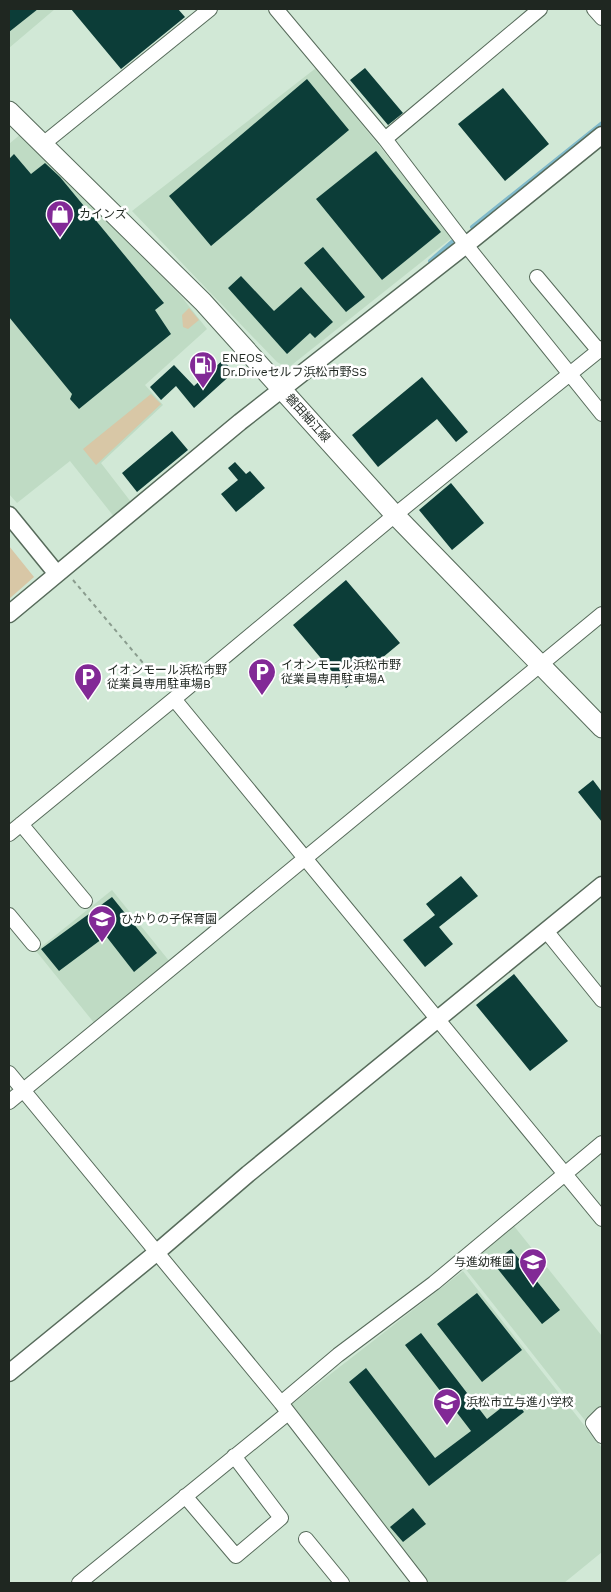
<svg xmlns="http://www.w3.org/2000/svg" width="611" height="1592" font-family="'Work Sans','Noto Sans JP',sans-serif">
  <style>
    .built { fill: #bfdbc4 }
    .green { fill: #d8c7a6 }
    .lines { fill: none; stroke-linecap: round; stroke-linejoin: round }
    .stream { stroke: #81bacb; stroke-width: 4 }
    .building { fill: #0c3d38 }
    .minor-casing { stroke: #576b5b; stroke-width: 16 }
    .tertiary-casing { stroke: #576b5b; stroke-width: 19 }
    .secondary-casing { stroke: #576b5b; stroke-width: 21 }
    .path { stroke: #8a9c8e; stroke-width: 2; stroke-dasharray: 4 4; stroke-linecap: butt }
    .minor { stroke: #fff; stroke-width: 14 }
    .tertiary { stroke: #fff; stroke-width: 16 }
    .secondary { stroke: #fff; stroke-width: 19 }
    .labels { text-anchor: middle; stroke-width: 5; stroke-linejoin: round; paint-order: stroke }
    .poi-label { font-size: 12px; fill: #1f2721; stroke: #fff; text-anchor: start }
    .street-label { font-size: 12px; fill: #1f2721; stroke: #fff }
  </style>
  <rect width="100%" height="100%" fill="#d1e8d6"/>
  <path class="built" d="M 9,9 L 55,9 L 9,48 Z
    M 316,68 L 453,237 L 288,368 L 277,362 L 132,211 Z
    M 22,133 L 181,296 L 207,329 L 145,385 L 163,405 L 101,463 L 131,502 L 115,518 L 70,461 L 17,503 L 9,494 L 9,144 Z
    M 112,890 L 170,962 L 95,1024 L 36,951 Z
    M 514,1226 L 602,1336 L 602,1409 L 587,1423 L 464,1267 Z
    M 463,1271 L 602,1448 L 602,1552 L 564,1583 L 428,1583 L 292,1404 Z"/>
  <path class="green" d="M 189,308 L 199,320 L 188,329 L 183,327 L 182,315 Z
    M 151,394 L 161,404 L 96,465 L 83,449 Z
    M 9,546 L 34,577 L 9,599 Z"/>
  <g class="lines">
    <path class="stream" d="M 472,227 L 602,123
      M 430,261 L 454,240"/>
  </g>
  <path class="building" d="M 9,9 L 38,9 L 9,32 Z
    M 71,9 L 178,9 L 185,17 L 121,69 Z
    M 365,68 L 403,113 L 388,125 L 350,80 Z
    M 307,79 L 349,130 L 211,246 L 169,196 Z
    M 503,88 L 549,144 L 505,181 L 458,124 Z
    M 376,151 L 441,232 L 382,280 L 316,199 Z
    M 14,154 L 31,174 L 45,163 L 60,177 L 164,303 L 155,310 L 171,334 L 79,409 L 70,399 L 72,394 L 9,317 L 9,159 Z
    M 323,247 L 365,297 L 346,312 L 304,263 Z
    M 241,276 L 274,311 L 301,287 L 333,322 L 315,338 L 310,333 L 287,354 L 228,288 Z
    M 223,360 L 234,372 L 194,408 L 176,386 L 161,400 L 150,387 L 174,365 L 194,386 Z
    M 422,377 L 468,432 L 456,442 L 437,419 L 378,467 L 352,435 Z
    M 172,431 L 188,450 L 137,492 L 122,473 Z
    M 235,462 L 246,474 L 250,471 L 265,488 L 236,512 L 221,494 L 238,480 L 228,468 Z
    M 451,483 L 484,523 L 452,550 L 419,510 Z
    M 346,580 L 400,643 L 346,688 L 293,625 Z
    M 593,780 L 602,792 L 602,822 L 578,792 Z
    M 461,876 L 478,896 L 439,927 L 453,944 L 425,967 L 403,940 L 435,915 L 426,904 Z
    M 112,897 L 157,953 L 134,972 L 106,936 L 59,971 L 41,949 Z
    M 514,974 L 568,1041 L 530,1071 L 476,1005 Z
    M 511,1249 L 560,1310 L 542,1324 L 493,1263 Z
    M 477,1293 L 522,1350 L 482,1382 L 437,1324 Z
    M 421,1333 L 487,1419 L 514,1398 L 524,1412 L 429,1486 L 349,1382 L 366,1368 L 435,1458 L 471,1431 L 405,1345 Z
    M 413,1508 L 426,1524 L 403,1542 L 390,1527 Z"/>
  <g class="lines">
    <g class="minor-casing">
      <path id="minor" d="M 276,9 L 385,139 L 466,245 L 602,414
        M 594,9 L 602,18
        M 385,139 L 540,9
        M 43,144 L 210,9
        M 537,277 L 599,351
        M 174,699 L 602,1219
        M 21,824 L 85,901
        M 9,834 L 174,699 L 395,515 L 602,348
        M 9,915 L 33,944
        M 547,932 L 602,1000
        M 9,1073 L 281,1403 L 420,1583
        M 9,1102 L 602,614
        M 281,1403 L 338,1355 L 434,1283 L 602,1143
        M 602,1414 L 593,1423 L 602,1436
        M 185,1496 L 236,1556 L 281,1518 L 234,1456
        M 306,1539 L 342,1583
        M 79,1583 L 288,1413"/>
    </g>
    <g class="tertiary-casing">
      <path id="tertiary" d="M 9,515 L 57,574
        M 9,614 L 240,422 L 466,245 L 602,135
        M 9,1373 L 156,1253 L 248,1174 L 602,885"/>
    </g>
    <g class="secondary-casing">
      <path id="secondary" d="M 9,111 L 203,302 L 395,515 L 602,728"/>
    </g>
    <path class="path" d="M 73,580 L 165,689"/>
    <use href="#minor" class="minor"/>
    <use href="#tertiary" class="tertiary"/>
    <use href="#secondary" class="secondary"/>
  </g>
  <defs>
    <g id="shop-pin" transform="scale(1.4375)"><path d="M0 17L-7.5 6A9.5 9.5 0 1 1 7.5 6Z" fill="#822996" stroke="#fff"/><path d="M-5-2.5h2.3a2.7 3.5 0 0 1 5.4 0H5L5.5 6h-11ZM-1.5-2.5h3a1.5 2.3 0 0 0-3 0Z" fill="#fff"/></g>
    <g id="fuel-pin" transform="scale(1.4375)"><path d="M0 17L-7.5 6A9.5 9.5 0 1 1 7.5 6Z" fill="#822996" stroke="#fff"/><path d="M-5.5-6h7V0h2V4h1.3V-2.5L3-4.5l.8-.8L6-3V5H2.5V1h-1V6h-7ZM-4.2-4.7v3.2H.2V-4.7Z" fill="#fff"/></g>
    <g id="parking-pin" transform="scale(1.4375)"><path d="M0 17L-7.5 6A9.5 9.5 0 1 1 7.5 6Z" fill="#822996" stroke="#fff"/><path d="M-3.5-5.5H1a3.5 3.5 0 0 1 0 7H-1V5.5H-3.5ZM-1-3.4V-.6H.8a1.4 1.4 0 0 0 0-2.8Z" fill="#fff"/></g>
    <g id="school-pin" transform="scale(1.4375)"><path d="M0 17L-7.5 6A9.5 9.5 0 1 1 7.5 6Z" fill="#822996" stroke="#fff"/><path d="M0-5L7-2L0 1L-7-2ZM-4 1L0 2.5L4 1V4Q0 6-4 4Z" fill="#fff"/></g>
  </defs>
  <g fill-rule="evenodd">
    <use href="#shop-pin" x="60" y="214"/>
    <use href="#fuel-pin" x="203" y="365"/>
    <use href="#parking-pin" x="262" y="672"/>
    <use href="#parking-pin" x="88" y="677"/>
    <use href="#school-pin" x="102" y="919"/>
    <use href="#school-pin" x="533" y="1262"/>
    <use href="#school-pin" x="447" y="1402"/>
  </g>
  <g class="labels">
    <g class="poi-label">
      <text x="79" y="218">カインズ</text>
      <text x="222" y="362">ENEOS<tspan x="222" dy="14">Dr.Driveセルフ浜松市野SS</tspan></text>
      <text x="281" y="669">イオンモール浜松市野<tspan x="281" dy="14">従業員専用駐車場A</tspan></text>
      <text x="107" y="674">イオンモール浜松市野<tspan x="107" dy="14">従業員専用駐車場B</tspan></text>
      <text x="121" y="923">ひかりの子保育園</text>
      <text x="514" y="1266" text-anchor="end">与進幼稚園</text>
      <text x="466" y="1406">浜松市立与進小学校</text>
    </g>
    <g class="street-label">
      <text transform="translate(308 418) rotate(48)" y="4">磐田細江線</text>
    </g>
  </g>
  <rect width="611" height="1592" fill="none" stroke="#1f2721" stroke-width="20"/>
</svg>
